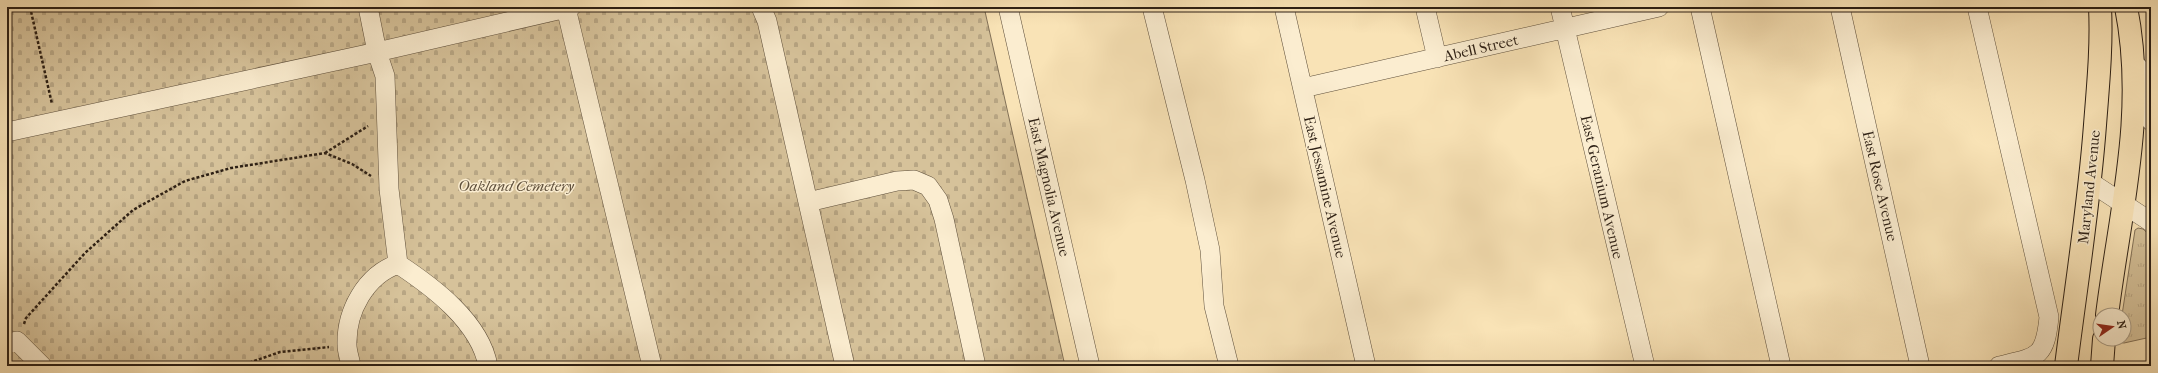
<svg xmlns="http://www.w3.org/2000/svg" width="2158" height="373" font-family="'IM FELL French Canon',serif">
  <style>
    .grass { fill: url(#grass-tufts); stroke: #817057 }
    .cemetery { fill: url(#cemetery-stones); stroke: #817057 }
    .lines { fill: none; stroke-linecap: round; stroke-linejoin: round }
    .minor-casing { stroke: #5f503c; stroke-width: 20 }
    .major-casing { stroke: #2c1f14; stroke-width: 24 }
    .path { stroke: #2c1f14; stroke-width: 2.5; stroke-dasharray: 3 2; stroke-linecap: butt }
    .minor { stroke: #fbedd0; stroke-width: 19 }
    .major { stroke: #f9e3b6; stroke-width: 22 }
    .labels { text-anchor: middle; stroke-width: 3; stroke-linejoin: round; paint-order: stroke }
    .street-label { font-size: 15px; fill: #2c1f14; stroke: #fbedd0 }
    .park-label { font-size: 15px; font-style: italic; fill: #5f503c; stroke: #fbedd0 }
  </style>
  <defs>
    <pattern id="grass-tufts" width="24" height="20" patternUnits="userSpaceOnUse"><rect width="24" height="20" fill="#d6c29a"/><path d="M3 7l-1-3M5 7V3M7 7l1-3M15 17l-1-3M17 17v-4M19 17l1-3" fill="none" stroke="#b8a684"/></pattern>
    <pattern id="cemetery-stones" width="16" height="16" patternUnits="userSpaceOnUse"><rect width="16" height="16" fill="#d6c29a"/><path d="M2 7V4a2 2 0 0 1 4 0v3zM10 15v-3a2 2 0 0 1 4 0v3z" fill="#b8a684"/></pattern>
  </defs>
  <rect width="100%" height="100%" fill="#f9e3b6"/>
  <filter id="stains"><feTurbulence type="fractalNoise" baseFrequency=".005" numOctaves="4"/><feColorMatrix values="0 0 0 0 .2 0 0 0 0 .09 0 0 0 0 .02 0 0 0 .5 -.17"/></filter>
  <radialGradient id="worn" r=".72"><stop offset=".6" stop-color="#630" stop-opacity="0"/><stop offset="1" stop-color="#630" stop-opacity=".3"/></radialGradient>
  <path class="grass" d="M 2138,228 L 2143,229 L 2151,236 L 2151,337 L 2124,343 L 2117,342 L 2118,339 L 2124,339 L 2124,315 L 2122,315 L 2135,230 Z"/>
  <path class="cemetery" d="M 7,7 L 984,7 L 1065,366 L 7,366 Z"/>
  <g class="lines">
    <g class="minor-casing">
      <path id="minor" d="M 368,7 L 377,52 L 385,76 L 389,189 L 398,264
        M 761,7 L 767,21 L 845,366
        M 1008,7 L 1090,366
        M 1152,7 L 1195,180 L 1210,250 L 1214,306 L 1229,366
        M 1284,7 L 1366,366
        M 1425,7 L 1437,58
        M 1560,7 L 1645,366
        M 1700,7 L 1781,366
        M 1840,7 L 1920,366
        M 1977,7 L 2049,317 C 2045,358 2038,357 1999,366
        M 566,8 L 652,366
        M 2139,68 L 2151,121
        M 1303,88 L 1659,7
        M 7,132 L 377,52 L 571,7
        M 2090,182 L 2151,222
        M 808,202 L 897,181 L 914,180 L 928,186 L 938,200 L 944,219 L 976,366
        M 7,343 L 17,341 L 42,366
        M 351,366 C 350,359 347,352 347,345 C 346,311 366,275 398,264 C 433,287 480,322 488,366"/>
    </g>
    <g class="major-casing">
      <path id="major" d="M 2107,315 C 2120,211 2147,112 2126,7
        M 2066,366 C 2076,286 2089,206 2095,125 C 2098,86 2102,46 2100,7
        M 2102,366 L 2104,339"/>
    </g>
    <path class="path" d="M 30,7 L 52,104
      M 325,153 L 368,126
      M 24,324 L 26,318 L 85,253 L 133,210 L 185,181 L 231,168 L 325,153 L 352,164 L 371,176
      M 240,366 L 280,352 L 329,347"/>
    <use href="#minor" class="minor"/>
    <use href="#major" class="major"/>
  </g>
  <g class="labels">
    <g class="street-label">
      <text transform="translate(1481 48) rotate(-13)" y="5">Abell Street</text>
      <text transform="translate(1880 186) rotate(77)" y="5">East Rose Avenue</text>
      <text transform="translate(1049 187) rotate(77)" y="5">East Magnolia Avenue</text>
      <text transform="translate(1325 187) rotate(77)" y="5">East Jessamine Avenue</text>
      <text transform="translate(1602 187) rotate(77)" y="5">East Geranium Avenue</text>
      <text transform="translate(2089 187) rotate(-84)" y="5">Maryland Avenue</text>
    </g>
    <g class="park-label">
      <text x="516" y="191">Oakland Cemetery</text>
    </g>
  </g>
  <rect width="2158" height="373" fill="none" stroke="#f9e3b6" stroke-width="24"/>
  <rect x="8" y="8" width="2142" height="357" fill="none" stroke="#2c1f14" stroke-width="2"/>
  <rect x="12" y="12" width="2134" height="349" fill="none" stroke="#2c1f14"/>
  <g transform="translate(2112 327) rotate(77)"><circle r="19" fill="#fbedd0" stroke="#a89b85"/>
  <path d="M0-3L7 15L0 10L-7 15Z" fill="#8f2418"/>
  <text y="-6" font-size="11" font-weight="bold" text-anchor="middle" fill="#2c1f14">N</text>
  </g>
  <rect width="100%" height="100%" filter="url(#stains)"/>
  <rect width="100%" height="100%" fill="url(#worn)"/>
</svg>
